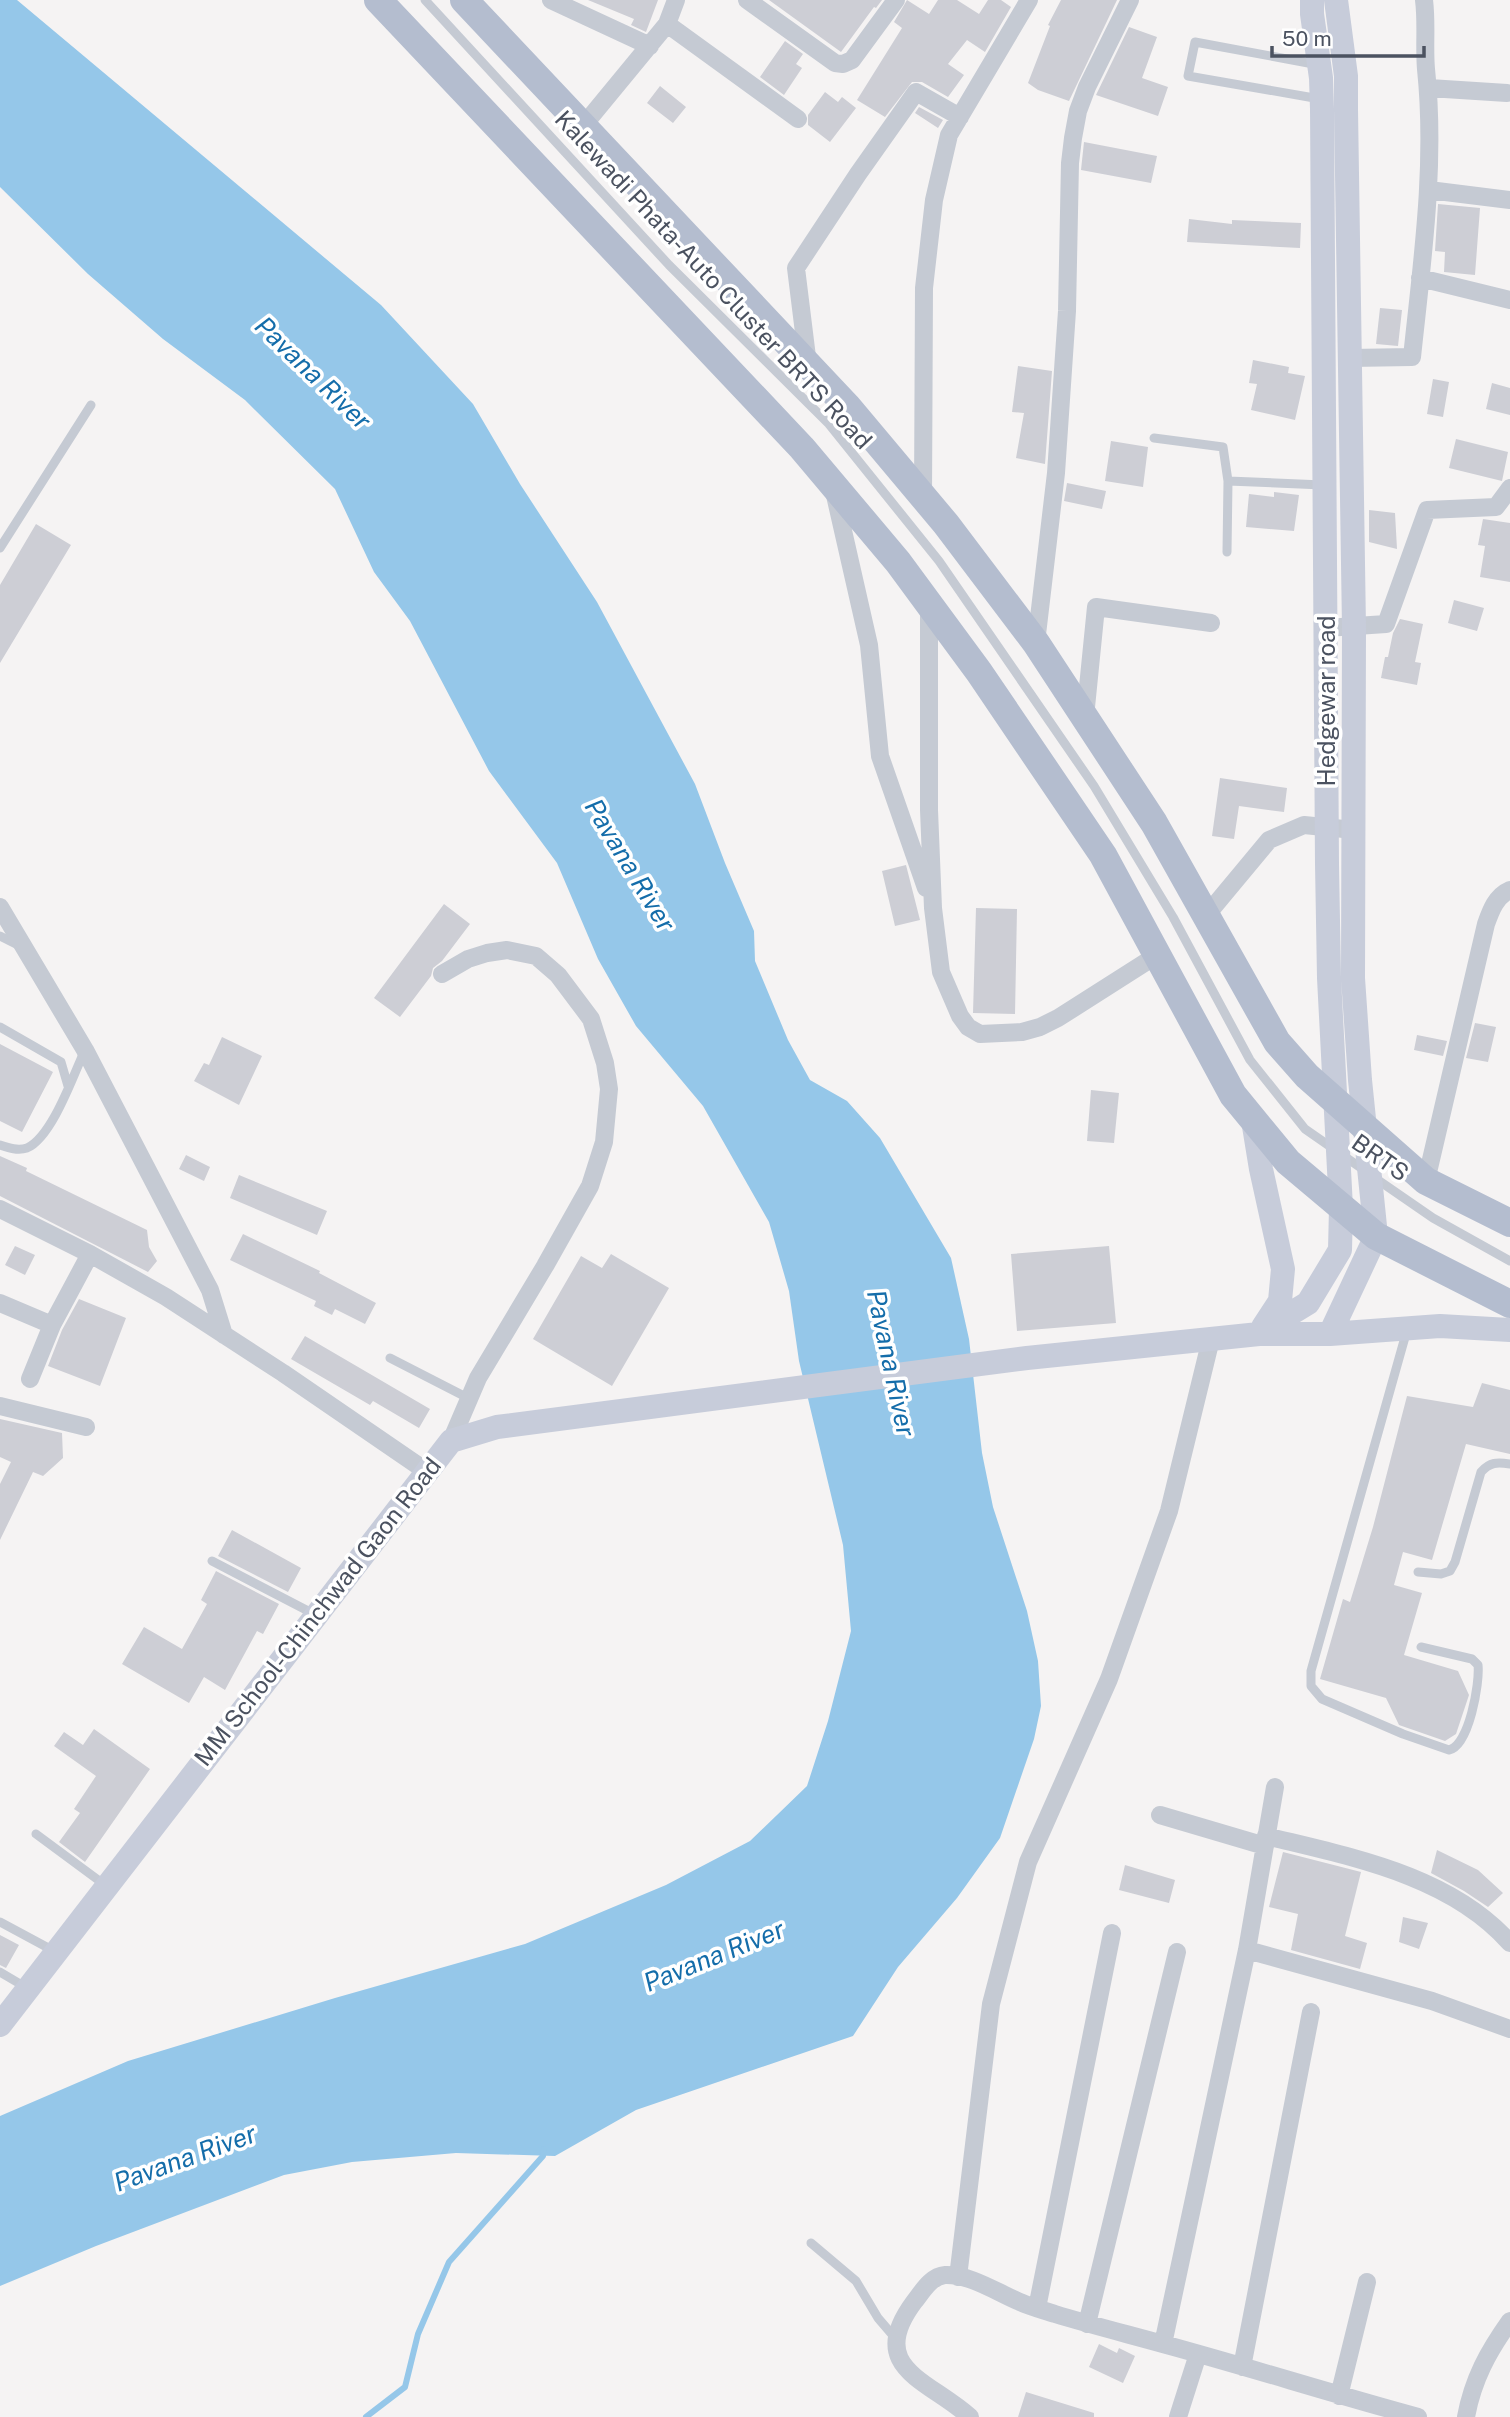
<svg xmlns="http://www.w3.org/2000/svg" width="1510" height="2417" font-family="'Public Sans',sans-serif">
  <style>
    .water { fill: #95c7e9 }
    .lines { fill: none; stroke-linecap: round; stroke-linejoin: round }
    .stream { stroke: #95c7e9; stroke-width: 6 }
    .building { fill: #cdced5 }
    .lane { stroke: #c5cad3; stroke-width: 9 }
    .street { stroke: #c5cad3; stroke-width: 18 }
    .secondary { stroke: #c7ccda; stroke-width: 24 }
    .primary { stroke: #b4bdcf; stroke-width: 28 }
    .labels { text-anchor: middle; stroke-width: 7; stroke-linejoin: round; paint-order: stroke }
    .street-label { font-size: 24px; fill: #4b5260; stroke: #fff }
    .water-label { font-size: 26px; font-style: italic; fill: #146daa; stroke: #fff }
  </style>
  <rect width="100%" height="100%" fill="#f5f3f3"/>
  <path class="water" d="M 0,0 L 17,0 L 381,305 L 473,404 L 520,484 L 597,602 L 695,784 L 725,863 L 754,931 L 755,961 L 788,1040 L 810,1080 L 847,1101 L 880,1138 L 951,1258 L 969,1339 L 982,1453 L 993,1507 L 1027,1611 L 1038,1661 L 1041,1706 L 1034,1739 L 1000,1838 L 957,1898 L 898,1967 L 853,2036 L 636,2110 L 555,2156 L 456,2153 L 352,2162 L 284,2175 L 96,2246 L 0,2286 L 0,2116 L 128,2061 L 335,1998 L 525,1944 L 666,1885 L 750,1841 L 807,1786 L 828,1721 L 851,1631 L 843,1545 L 799,1361 L 789,1291 L 769,1222 L 703,1106 L 636,1026 L 598,959 L 557,863 L 489,771 L 410,621 L 374,572 L 335,489 L 245,400 L 163,339 L 88,274 L 0,187 Z"/>
  <g class="lines">
    <path class="stream" d="M 366,2417 L 405,2387 L 418,2334 L 449,2262 L 543,2156 L 544,2149"/>
  </g>
  <path class="building" d="M 588,0 L 658,0 L 646,32 L 631,25 L 634,19 Z
    M 769,0 L 882,0 L 876,8 L 874,7 L 841,52 Z
    M 907,0 L 929,14 L 938,0 L 957,0 L 979,14 L 988,0 L 1001,0 L 1011,7 L 985,52 L 967,40 L 948,64 L 964,75 L 948,97 L 922,82 L 912,82 L 885,117 L 857,100 L 902,28 L 894,22 Z
    M 1061,0 L 1117,0 L 1069,101 L 1038,90 L 1028,83 L 1050,26 L 1048,25 Z
    M 1129,27 L 1157,37 L 1142,78 L 1168,87 L 1158,116 L 1096,95 Z
    M 785,41 L 803,54 L 796,64 L 802,68 L 784,95 L 760,77 Z
    M 660,86 L 686,107 L 673,123 L 647,103 Z
    M 825,92 L 838,102 L 842,97 L 856,108 L 830,142 L 808,125 L 808,115 Z
    M 919,107 L 943,120 L 938,128 L 915,113 Z
    M 1084,142 L 1157,156 L 1151,183 L 1081,170 Z
    M 1438,204 L 1480,208 L 1475,275 L 1444,272 L 1445,252 L 1435,251 Z
    M 1189,219 L 1232,224 L 1232,220 L 1301,223 L 1300,248 L 1187,242 Z
    M 1380,308 L 1402,310 L 1398,346 L 1376,344 Z
    M 1253,360 L 1289,367 L 1288,373 L 1305,376 L 1295,420 L 1251,410 L 1257,384 L 1249,383 Z
    M 1018,366 L 1052,371 L 1045,464 L 1016,458 L 1024,413 L 1012,412 Z
    M 1433,379 L 1449,382 L 1443,417 L 1427,414 Z
    M 1492,383 L 1510,388 L 1510,415 L 1486,409 Z
    M 1456,439 L 1508,452 L 1502,481 L 1449,468 Z
    M 1111,441 L 1148,447 L 1143,487 L 1105,481 Z
    M 1067,483 L 1106,491 L 1102,509 L 1064,501 Z
    M 1274,492 L 1299,495 L 1294,531 L 1246,527 L 1249,494 L 1274,497 Z
    M 1369,510 L 1395,513 L 1397,549 L 1369,542 Z
    M 1483,519 L 1510,523 L 1510,582 L 1480,577 L 1485,546 L 1478,545 Z
    M 36,524 L 71,545 L 0,663 L 0,585 Z
    M 1454,600 L 1484,608 L 1477,631 L 1448,623 Z
    M 1400,619 L 1423,624 L 1415,662 L 1421,663 L 1417,685 L 1381,678 L 1385,657 L 1388,657 L 1393,633 Z
    M 1220,778 L 1287,788 L 1284,812 L 1239,806 L 1234,839 L 1212,836 Z
    M 906,865 L 920,920 L 895,926 L 882,871 Z
    M 444,904 L 470,924 L 442,961 L 433,968 L 431,976 L 400,1017 L 374,998 Z
    M 976,908 L 1017,909 L 1015,1014 L 973,1013 Z
    M 1475,1023 L 1496,1027 L 1488,1062 L 1466,1058 Z
    M 1417,1035 L 1447,1041 L 1443,1056 L 1414,1050 Z
    M 222,1037 L 262,1056 L 239,1105 L 194,1081 L 204,1063 L 209,1065 Z
    M 0,1044 L 53,1072 L 22,1132 L 0,1121 Z
    M 1091,1090 L 1119,1093 L 1114,1143 L 1087,1141 Z
    M 186,1155 L 210,1167 L 204,1181 L 179,1169 Z
    M 0,1156 L 27,1168 L 26,1171 L 147,1230 L 149,1247 L 157,1261 L 148,1272 L 0,1196 Z
    M 239,1175 L 327,1211 L 317,1235 L 230,1198 Z
    M 243,1234 L 320,1271 L 319,1273 L 376,1303 L 365,1324 L 335,1309 L 332,1315 L 314,1306 L 316,1301 L 230,1260 Z
    M 15,1246 L 35,1255 L 25,1275 L 5,1265 Z
    M 1109,1246 L 1116,1323 L 1017,1331 L 1011,1254 Z
    M 611,1254 L 669,1288 L 612,1386 L 533,1339 L 581,1256 L 602,1268 Z
    M 79,1299 L 126,1318 L 100,1386 L 48,1366 L 62,1330 Z
    M 305,1336 L 430,1409 L 419,1428 L 373,1401 L 370,1405 L 291,1359 Z
    M 1482,1383 L 1510,1390 L 1510,1454 L 1466,1444 L 1432,1560 L 1403,1552 L 1394,1585 L 1422,1593 L 1404,1655 L 1458,1671 L 1469,1695 L 1456,1734 L 1445,1741 L 1399,1725 L 1386,1698 L 1320,1679 L 1343,1599 L 1350,1602 L 1373,1527 L 1407,1396 L 1473,1407 Z
    M 0,1419 L 62,1433 L 63,1458 L 43,1476 L 33,1472 L 0,1540 L 0,1484 L 11,1462 L 0,1457 Z
    M 232,1530 L 301,1568 L 288,1592 L 218,1556 Z
    M 216,1571 L 279,1604 L 263,1634 L 257,1631 L 225,1690 L 204,1677 L 189,1703 L 122,1664 L 144,1627 L 182,1649 L 207,1604 L 201,1600 Z
    M 94,1729 L 150,1769 L 85,1862 L 59,1842 L 80,1813 L 74,1809 L 96,1776 L 54,1746 L 64,1732 L 83,1745 Z
    M 1437,1850 L 1478,1870 L 1503,1893 L 1488,1907 L 1464,1891 L 1431,1873 Z
    M 1283,1852 L 1361,1872 L 1345,1936 L 1367,1943 L 1360,1969 L 1291,1950 L 1298,1914 L 1269,1907 Z
    M 1125,1865 L 1175,1880 L 1169,1903 L 1119,1890 Z
    M 1403,1917 L 1428,1923 L 1419,1949 L 1399,1942 Z
    M 0,1935 L 19,1945 L 6,1968 L 0,1965 Z
    M 1099,2344 L 1117,2353 L 1119,2348 L 1135,2356 L 1123,2383 L 1089,2367 Z
    M 1026,2392 L 1094,2413 L 1094,2417 L 1018,2417 Z"/>
  <g class="lines">
    <path class="lane" d="M 425,0 L 669,265 L 828,423 L 939,561 L 1094,786 L 1173,917 L 1250,1060 L 1305,1129 L 1364,1170
      M 1319,65 L 1195,42 L 1188,76 L 1320,99
      M 1154,438 L 1223,447 L 1228,481 L 1227,552
      M 1228,481 L 1323,485
      M 0,548 L 91,405
      M 0,936 L 20,946
      M 0,1027 L 61,1062 L 68,1086
      M 0,1145 C 9,1148 18,1151 27,1148 C 52,1137 73,1076 84,1052
      M 1375,1178 L 1433,1218 L 1510,1261
      M 1407,1330 L 1311,1671 L 1311,1686 L 1322,1699 L 1403,1734 L 1449,1750 C 1469,1746 1480,1683 1478,1665 L 1472,1659 L 1421,1647
      M 390,1358 L 468,1398
      M 212,1561 L 314,1614
      M 1418,1572 L 1441,1574 L 1450,1571 L 1455,1562 L 1481,1472 C 1490,1462 1497,1462 1510,1464
      M 36,1834 L 105,1885
      M 0,1922 L 54,1951
      M 0,1972 L 27,1988
      M 811,2243 L 856,2281 L 878,2318 L 896,2339"/>
    <path class="street" d="M 551,0 L 650,46
      M 747,0 L 835,63 L 843,64 L 852,60 L 896,0
      M 667,24 L 798,119
      M 1429,88 L 1507,93
      M 583,126 L 667,24 L 676,0
      M 1429,190 L 1510,200
      M 1420,278 L 1510,300
      M 1350,358 L 1412,357 C 1422,262 1436,165 1426,69 C 1424,46 1427,23 1424,0
      M 808,365 L 796,268 L 858,174 L 916,92 L 960,117
      M 834,491 L 869,645 L 880,756 L 926,888
      M 923,497 L 924,288 L 934,200 L 949,135 L 1029,0
      M 929,606 L 929,810 L 933,908 L 941,972 L 960,1016 L 968,1027 L 980,1034 L 1022,1032 L 1040,1027 L 1058,1018 L 1157,955
      M 1326,628 L 1386,624 L 1427,510 L 1496,507 L 1510,488
      M 1036,643 L 1056,473 L 1067,311 L 1070,163 L 1073,138 L 1078,111 L 1087,87 L 1130,0
      M 1085,717 L 1096,607 L 1211,623
      M 0,907 L 85,1050 L 210,1290 L 224,1335
      M 1205,917 L 1269,840 L 1304,825 L 1354,830
      M 442,974 L 468,959 L 487,953 L 507,950 L 536,956 L 558,975 L 591,1019 L 605,1063 L 609,1089 L 604,1142 L 590,1186 L 545,1266 L 478,1378 L 451,1441
      M 1426,1181 L 1486,924 C 1491,910 1496,896 1510,890
      M 0,1209 L 90,1254 L 166,1297 L 283,1373 L 426,1471
      M 0,1303 L 52,1325
      M 30,1379 L 52,1325 L 90,1254
      M 0,1406 L 86,1427
      M 1160,1815 L 1265,1846
      M 1266,1836 C 1351,1857 1450,1875 1510,1943
      M 1247,1950 L 1432,2001 L 1510,2029
      M 958,2277 L 991,2004 L 1028,1862 L 1109,1679 L 1169,1511 L 1211,1339
      M 1037,2308 L 1112,1933
      M 1087,2324 L 1177,1952
      M 1163,2344 L 1247,1950 L 1275,1787
      M 1242,2367 L 1311,2012
      M 1339,2396 L 1367,2282
      M 970,2417 C 929,2380 865,2368 914,2302 C 922,2292 931,2276 945,2275 C 970,2274 998,2293 1020,2302 C 1031,2307 1043,2310 1055,2314 C 1091,2325 1127,2334 1163,2344 C 1248,2367 1333,2394 1418,2417
      M 1178,2417 L 1198,2354
      M 1466,2417 C 1473,2379 1488,2352 1510,2321"/>
    <path class="secondary" d="M 1253,1120 L 1261,1169 L 1283,1269 L 1280,1301 L 1263,1327
      M 1259,1333 L 1308,1303 L 1340,1250 L 1341,1208 L 1329,978 L 1327,864 L 1322,109 L 1321,78 L 1312,14 L 1312,0
      M 1330,1334 L 1376,1236 L 1360,1080 L 1353,978 L 1354,628 L 1346,109 L 1346,76 L 1336,0
      M 0,2025 L 451,1441 L 497,1427 L 1027,1358 L 1259,1334 L 1330,1334 L 1440,1326 L 1510,1330"/>
    <path class="primary" d="M 378,0 L 802,448 L 898,562 L 979,672 L 1103,855 L 1233,1095 L 1288,1162 L 1376,1236 L 1510,1304
      M 464,0 L 847,406 L 946,524 L 1036,643 L 1154,823 L 1277,1042 L 1307,1076 L 1426,1181 L 1510,1223"/>
  </g>
  <g class="labels">
    <g class="street-label">
      <text transform="translate(713 280) rotate(47)" y="8">Kalewadi Phata-Auto Cluster BRTS Road</text>
      <text transform="translate(1327 701) rotate(-90)" y="8">Hedgewar road</text>
      <text transform="translate(1380 1158) rotate(35)" y="8">BRTS</text>
      <text transform="translate(318 1612) rotate(-52)" y="8">MM School-Chinchwad Gaon Road</text>
    </g>
    <g class="water-label">
      <text transform="translate(313 373) rotate(44)" y="9">Pavana River</text>
      <text transform="translate(630 865) rotate(59)" y="9">Pavana River</text>
      <text transform="translate(891 1363) rotate(78)" y="9">Pavana River</text>
      <text transform="translate(714 1956) rotate(-22)" y="9">Pavana River</text>
      <text transform="translate(185 2158) rotate(-20)" y="9">Pavana River</text>
    </g>
  </g>
  <path d="M1272 46v10h152v-10" fill="none" stroke="#4b5260" stroke-width="3.5"/>
  <text x="1282" y="46" font-size="21" fill="#4b5260" stroke="#ffffff" stroke-width="5" paint-order="stroke">50 m</text>
</svg>
